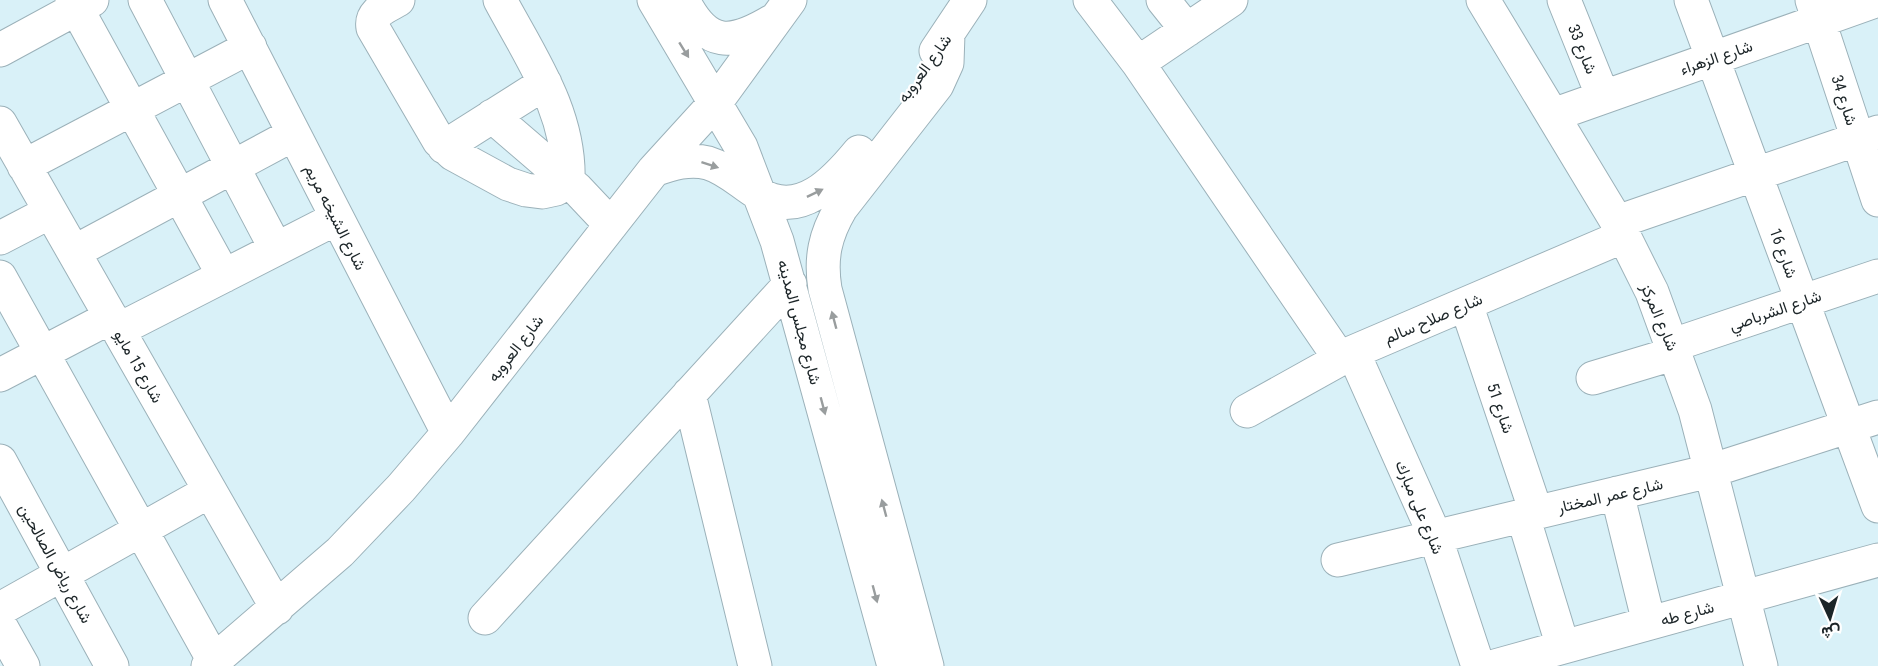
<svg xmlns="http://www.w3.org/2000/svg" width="1878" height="666" font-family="'Roboto Condensed',Vazirmatn,sans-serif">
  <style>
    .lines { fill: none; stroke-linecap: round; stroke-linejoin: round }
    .minor-casing { stroke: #9bb1b9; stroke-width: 35 }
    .minor { stroke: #fff; stroke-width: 33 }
    .oneway { fill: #999d9e }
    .labels { text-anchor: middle; stroke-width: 4.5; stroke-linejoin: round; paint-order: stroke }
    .street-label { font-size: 16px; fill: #1c2528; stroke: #fff }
  </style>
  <rect width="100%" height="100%" fill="#d9f1f8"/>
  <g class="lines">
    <g class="minor-casing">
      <path id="minor" d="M 72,0 L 224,276
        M 145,0 L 276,249
        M 225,0 L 448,433
        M 398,0 C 386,7 370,12 373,28 L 439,141 L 453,154 L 508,184 L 526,190 L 542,192 L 556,189 L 568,182 C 571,114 531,58 500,0
        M 654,0 L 741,147 L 777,241 L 894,666
        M 683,0 C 707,48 731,46 774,20
        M 1090,0 L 1138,63 L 1340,359
        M 1163,0 L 1187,30
        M 1483,0 L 1617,222 L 1652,292 L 1695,410 L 1761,666
        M 1564,0 L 1603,97
        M 1691,0 L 1878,506
        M 1812,0 L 1878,200
        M 0,50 L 92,0
        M 936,51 L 970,0
        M 1138,63 L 1231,0
        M 1553,115 L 1878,0
        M 492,116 L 577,189 L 611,225
        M 0,123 L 277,608
        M 444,147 L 545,83
        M 24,166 L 250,47
        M 654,170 C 671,164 689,158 708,163 C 728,169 742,184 759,194 C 800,220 836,180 859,152
        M 1617,222 L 1878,132
        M 0,238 L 50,212
        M 74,252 L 294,134
        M 0,277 L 214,661
        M 1466,304 L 1536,512
        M 118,330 L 337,218
        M 1673,345 L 1878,276
        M 1353,352 L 1435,536 L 1478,666
        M 0,375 L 111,317
        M 1593,378 L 1676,353
        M 689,394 L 755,666
        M 1247,411 L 1353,352 L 1624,236
        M 0,461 L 112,666
        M 1617,493 L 1649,623
        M 1523,516 L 1563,647
        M 1338,560 L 1710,471 L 1878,417
        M 0,609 L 210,491
        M 485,618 L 790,284
        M 0,625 L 23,666
        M 208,666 L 340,552 L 401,488 L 448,433 L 654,170 L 716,102 L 790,0
        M 927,666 L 825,289 C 820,258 825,235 841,208 L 937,85 L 947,63 L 948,34
        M 1495,666 L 1878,560"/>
    </g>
    <use href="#minor" class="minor"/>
  </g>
  <defs><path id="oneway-solid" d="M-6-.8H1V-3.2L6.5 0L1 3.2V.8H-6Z" transform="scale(1.5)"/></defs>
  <g class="oneway">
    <use href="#oneway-solid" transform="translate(684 50) rotate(58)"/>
    <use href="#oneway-solid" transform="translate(710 165) rotate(18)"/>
    <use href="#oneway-solid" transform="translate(815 193) rotate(-26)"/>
    <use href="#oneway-solid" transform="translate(834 320) rotate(-105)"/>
    <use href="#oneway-solid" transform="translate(823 406) rotate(75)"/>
    <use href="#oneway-solid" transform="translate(884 508) rotate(-105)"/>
    <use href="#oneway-solid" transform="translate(875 594) rotate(75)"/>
  </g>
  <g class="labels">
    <g class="street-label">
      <text transform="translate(1583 49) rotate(68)" y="6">شارع 33</text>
      <text transform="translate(1716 57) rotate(-19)" y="6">شارع الزهراء</text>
      <text transform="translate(924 68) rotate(-54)" y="6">شارع العروبه</text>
      <text transform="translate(1845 100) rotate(72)" y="6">شارع 34</text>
      <text transform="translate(336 217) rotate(63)" y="6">شارع الشيخه مريم</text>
      <text transform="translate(1784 253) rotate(70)" y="6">شارع 16</text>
      <text transform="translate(1775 310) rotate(-19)" y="6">شارع الشرباصي</text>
      <text transform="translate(1660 317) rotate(67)" y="6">شارع المركز</text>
      <text transform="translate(1433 318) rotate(-23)" y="6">شارع صلاح سالم</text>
      <text transform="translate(800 322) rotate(75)" y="6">شارع مجلس المدينه</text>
      <text transform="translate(515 348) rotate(-52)" y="6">شارع العروبه</text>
      <text transform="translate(139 366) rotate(60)" y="6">شارع 15 مايو</text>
      <text transform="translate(1501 408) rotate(71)" y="6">شارع 51</text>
      <text transform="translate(1610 495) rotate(-13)" y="6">شارع عمر المختار</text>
      <text transform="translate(1420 507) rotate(67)" y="6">شارع على مبارك</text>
      <text transform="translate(56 563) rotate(61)" y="6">شارع رياض الصالحين</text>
      <text transform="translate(1687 613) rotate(-15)" y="6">شارع طه</text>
    </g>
  </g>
  <g transform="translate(1830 618) rotate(176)" stroke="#ffffff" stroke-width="4.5" paint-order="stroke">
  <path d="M0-4.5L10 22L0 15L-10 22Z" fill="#1c2528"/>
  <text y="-9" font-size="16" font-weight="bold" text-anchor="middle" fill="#1c2528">ش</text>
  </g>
</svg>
